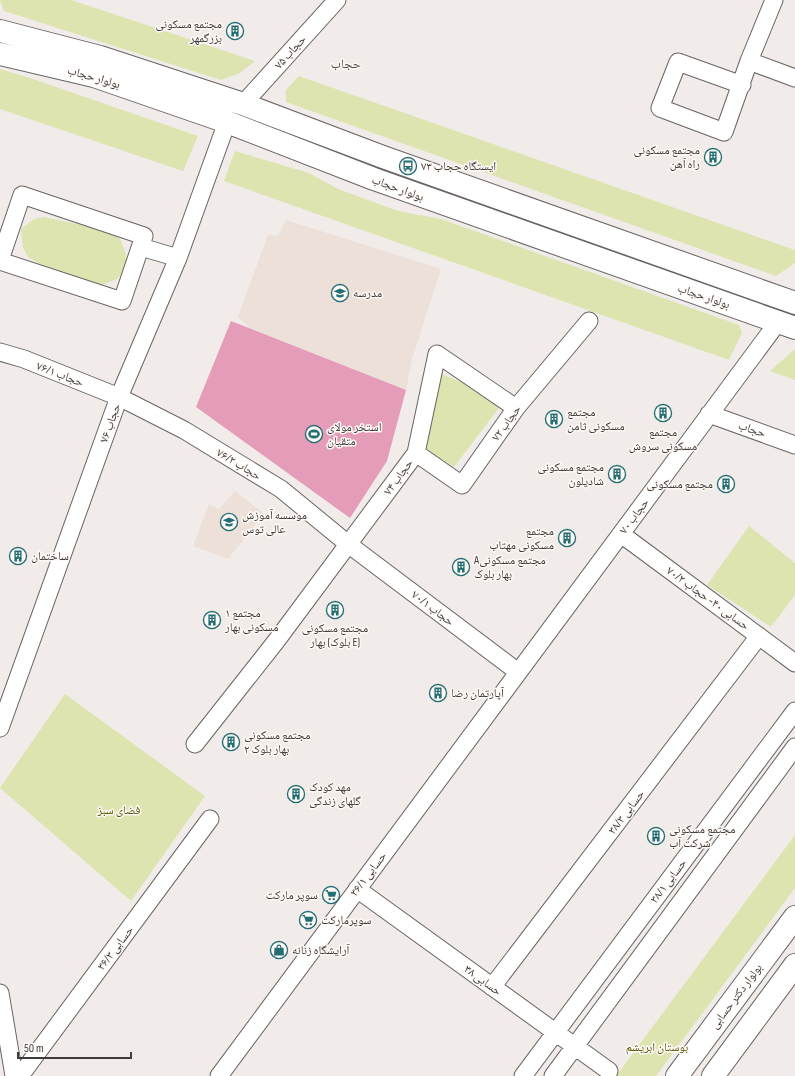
<svg xmlns="http://www.w3.org/2000/svg" width="795" height="1076" font-family="'Sofia Sans Condensed','Noto Naskh Arabic',sans-serif">
  <style>
    .built { fill: #ece0d8 }
    .green { fill: #dee4b0 }
    .water { fill: #e49cb8 }
    .lines { fill: none; stroke-linecap: round; stroke-linejoin: round }
    .minor-casing { stroke: #696462; stroke-width: 19 }
    .major-casing { stroke: #696462; stroke-width: 24 }
    .minor { stroke: #fff; stroke-width: 17 }
    .major { stroke: #fff; stroke-width: 22 }
    .labels { text-anchor: middle; stroke-width: 3; stroke-linejoin: round; paint-order: stroke }
    .poi-label { font-size: 12px; fill: #3e3c3b; stroke: #fff9f6; text-anchor: start }
    .street-label { font-size: 12px; fill: #3e3c3b; stroke: #fff9f6 }
    .park-label { font-size: 12px; fill: #585c09; stroke: #fff9f6 }
    .neighbourhood-label { font-size: 13px; fill: #4f4b48; stroke: #fff9f6 }
  </style>
  <rect width="100%" height="100%" fill="#f1ece9"/>
  <path class="built" d="M 286,220 L 441,269 L 412,359 L 406,390 L 250,328 L 238,317 L 268,235 L 278,236 Z
    M 235,491 L 264,514 L 228,559 L 193,546 L 209,504 L 219,509 Z"/>
  <path class="green" d="M 0,0 L 71,0 L 255,61 L 240,73 L 221,80 L 4,11 Z
    M 0,69 L 33,79 L 198,136 L 183,171 L 0,109 Z
    M 299,76 L 795,250 L 795,263 L 776,276 L 286,102 L 286,90 Z
    M 235,151 L 309,173 L 338,189 L 398,211 L 441,219 L 739,325 L 742,333 L 729,360 L 224,181 Z
    M 44,217 L 106,230 L 120,239 L 126,254 L 126,270 L 117,279 L 102,285 L 86,283 L 40,264 L 28,257 L 23,248 L 21,229 L 34,219 Z
    M 795,349 L 795,380 L 770,371 Z
    M 441,374 L 472,386 L 499,408 L 454,467 L 423,447 Z
    M 749,526 L 795,563 L 795,595 L 771,627 L 707,585 Z
    M 65,694 L 205,796 L 131,901 L 0,788 Z
    M 795,835 L 795,888 L 656,1076 L 616,1076 Z"/>
  <path class="water" d="M 231,321 L 406,390 L 387,461 L 350,518 L 196,407 Z"/>
  <g class="lines">
    <g class="minor-casing">
      <path id="minor" d="M 774,0 L 749,61 L 795,78
        M 742,85 L 678,62 L 660,108 L 724,132 L 749,61
        M 243,104 L 337,0
        M 141,247 L 178,258
        M 0,260 L 22,195 L 144,236 L 122,301 L 0,261
        M 0,352 L 24,359 L 119,397 L 184,430 L 281,489 L 348,544 L 518,672
        M 709,414 L 795,445
        M 416,453 L 462,485 L 516,408 L 589,321
        M 621,534 L 795,663
        M 0,728 L 119,397 L 178,258 L 227,122
        M 195,744 L 277,640 L 416,453 L 437,354 L 516,408
        M 357,889 L 609,1071
        M 492,987 L 759,636
        M 0,993 L 14,1076
        M 20,1076 L 210,819
        M 219,1076 L 778,322
        M 523,1076 L 795,711
        M 553,1076 L 795,747"/>
    </g>
    <g class="major-casing">
      <path id="major" d="M 0,31 L 100,57 L 243,104 L 383,157 L 795,303
        M 0,54 L 94,76 L 227,122 L 374,179 L 795,328
        M 677,1076 L 795,917
        M 713,1076 L 795,965"/>
    </g>
    <use href="#minor" class="minor"/>
    <use href="#major" class="major"/>
  </g>
  <defs>
    <g id="building-ring" transform="scale(0.9)"><circle r="9.5" fill="#fff9f6" stroke="#236e74" stroke-width="1.5"/><path d="M-4-6H4V6H1V3H-1V6H-4ZM-2.5-4.3h1.7v1.8h-1.7ZM.8-4.3h1.7v1.8H.8ZM-2.5-1h1.7V.8h-1.7ZM.8-1h1.7V.8H.8Z" fill="#236e74"/></g>
    <g id="bus-ring" transform="scale(0.9)"><circle r="9.5" fill="#fff9f6" stroke="#236e74" stroke-width="1.5"/><path d="M-5-6H5V4H4V6H2V4H-2V6H-4V4H-5ZM-3.5-4V0h7V-4ZM-3.5 1.2v1.5H-2V1.2ZM2 1.2v1.5H3.5V1.2Z" fill="#236e74"/></g>
    <g id="school-ring" transform="scale(0.9)"><circle r="9.5" fill="#fff9f6" stroke="#236e74" stroke-width="1.5"/><path d="M0-5L7-2L0 1L-7-2ZM-4 1L0 2.5L4 1V4Q0 6-4 4Z" fill="#236e74"/></g>
    <g id="stadium-ring" transform="scale(0.9)"><circle r="9.5" fill="#fff9f6" stroke="#236e74" stroke-width="1.5"/><path d="M0-5a6.5 5 0 1 0 0 10a6.5 5 0 1 0 0-10ZM-3.5-1.8h7v3.6h-7Z" fill="#236e74"/></g>
    <g id="university-ring" transform="scale(0.9)"><circle r="9.5" fill="#fff9f6" stroke="#236e74" stroke-width="1.5"/><path d="M0-5L7-2L0 1L-7-2ZM-4 1L0 2.5L4 1V4Q0 6-4 4Z" fill="#236e74"/></g>
    <g id="supermarket-ring" transform="scale(0.9)"><circle r="9.5" fill="#fff9f6" stroke="#236e74" stroke-width="1.5"/><path d="M-6-5.5h2.5l.6 2H6L4.5 2H-2.5L-4.4-4H-6ZM-1.5 3.2a1.3 1.3 0 1 0 .1 0ZM3 3.2a1.3 1.3 0 1 0 .1 0Z" fill="#236e74"/></g>
    <g id="shop-ring" transform="scale(0.9)"><circle r="9.5" fill="#fff9f6" stroke="#236e74" stroke-width="1.5"/><path d="M-5-2.5h2.3a2.7 3.5 0 0 1 5.4 0H5L5.5 6h-11ZM-1.5-2.5h3a1.5 2.3 0 0 0-3 0Z" fill="#236e74"/></g>
  </defs>
  <g fill-rule="evenodd">
    <use href="#building-ring" x="235" y="31"/>
    <use href="#building-ring" x="713" y="157"/>
    <use href="#bus-ring" x="408" y="166"/>
    <use href="#school-ring" x="340" y="293"/>
    <use href="#building-ring" x="663" y="413"/>
    <use href="#building-ring" x="554" y="419"/>
    <use href="#stadium-ring" x="314" y="434"/>
    <use href="#building-ring" x="617" y="474"/>
    <use href="#building-ring" x="726" y="484"/>
    <use href="#university-ring" x="229" y="522"/>
    <use href="#building-ring" x="567" y="538"/>
    <use href="#building-ring" x="18" y="556"/>
    <use href="#building-ring" x="461" y="567"/>
    <use href="#building-ring" x="335" y="610"/>
    <use href="#building-ring" x="212" y="620"/>
    <use href="#building-ring" x="438" y="693"/>
    <use href="#building-ring" x="231" y="742"/>
    <use href="#building-ring" x="296" y="794"/>
    <use href="#building-ring" x="656" y="836"/>
    <use href="#supermarket-ring" x="331" y="895"/>
    <use href="#supermarket-ring" x="308" y="920"/>
    <use href="#shop-ring" x="279" y="950"/>
  </g>
  <g class="labels">
    <g class="poi-label">
      <text x="222" y="28" text-anchor="end">مجتمع مسکونی<tspan x="222" dy="14">بزرگمهر</tspan></text>
      <text x="700" y="154" text-anchor="end">مجتمع مسکونی<tspan x="700" dy="14">راه آهن</tspan></text>
      <text x="421" y="170">ایستگاه حجاب ۷۳</text>
      <text x="353" y="297">مدرسه</text>
      <text x="567" y="416">مجتمع<tspan x="567" dy="14">مسکونی ثامن</tspan></text>
      <text x="327" y="431">استخر مولای<tspan x="327" dy="14">متقیان</tspan></text>
      <text x="663" y="436" text-anchor="middle">مجتمع<tspan x="663" dy="14">مسکونی سروش</tspan></text>
      <text x="604" y="471" text-anchor="end">مجتمع مسکونی<tspan x="604" dy="14">شادیلون</tspan></text>
      <text x="713" y="488" text-anchor="end">مجتمع مسکونی</text>
      <text x="242" y="519">موسسه آموزش<tspan x="242" dy="14">عالی توس</tspan></text>
      <text x="554" y="535" text-anchor="end">مجتمع<tspan x="554" dy="14">مسکونی مهتاب</tspan></text>
      <text x="31" y="560">ساختمان</text>
      <text x="474" y="564">Aمجتمع مسکونی<tspan x="474" dy="14">بهار بلوک</tspan></text>
      <text x="225" y="617">۱ مجتمع<tspan x="225" dy="14">مسکونی بهار</tspan></text>
      <text x="335" y="632" text-anchor="middle">مجتمع مسکونی<tspan x="335" dy="14">بهار (بلوک E)</tspan></text>
      <text x="451" y="697">آپارتمان رضا</text>
      <text x="244" y="739">مجتمع مسکونی<tspan x="244" dy="14">بهار بلوک ۲</tspan></text>
      <text x="309" y="791">مهد کودک<tspan x="309" dy="14">گلهای زندگی</tspan></text>
      <text x="669" y="833">مجتمع مسکونی<tspan x="669" dy="14">شرکت آب</tspan></text>
      <text x="318" y="899" text-anchor="end">سوپر مارکت</text>
      <text x="321" y="924">سوپرمارکت</text>
      <text x="292" y="954">آرایشگاه زنانه</text>
    </g>
    <g class="street-label">
      <text transform="translate(290 52) rotate(-48)" y="4">حجاب ۷۵</text>
      <text transform="translate(94 77) rotate(16)" y="4">بولوار حجاب</text>
      <text transform="translate(398 188) rotate(20)" y="4">بولوار حجاب</text>
      <text transform="translate(704 296) rotate(19)" y="4">بولوار حجاب</text>
      <text transform="translate(60 374) rotate(21)" y="4">حجاب ۷۶/۱</text>
      <text transform="translate(110 423) rotate(-70)" y="4">حجاب ۷۶</text>
      <text transform="translate(506 423) rotate(-54)" y="4">حجاب ۷۲</text>
      <text transform="translate(752 429) rotate(19)" y="4">حجاب</text>
      <text transform="translate(239 464) rotate(31)" y="4">حجاب ۷۶/۲</text>
      <text transform="translate(398 477) rotate(-54)" y="4">حجاب ۷۴</text>
      <text transform="translate(634 516) rotate(-53)" y="4">حجاب ۷۰</text>
      <text transform="translate(708 598) rotate(36)" y="4">حسابی ۴۰- حجاب ۷۰/۲</text>
      <text transform="translate(433 608) rotate(37)" y="4">حجاب ۷۰/۱</text>
      <text transform="translate(626 812) rotate(-53)" y="4">حسابی ۳۸/۳</text>
      <text transform="translate(368 874) rotate(-53)" y="4">حسابی ۳۶/۱</text>
      <text transform="translate(668 881) rotate(-53)" y="4">حسابی ۳۸/۱</text>
      <text transform="translate(115 948) rotate(-53)" y="4">حسابی ۳۶/۳</text>
      <text transform="translate(483 980) rotate(36)" y="4">حسابی ۳۸</text>
      <text transform="translate(736 996) rotate(-53)" y="4">بولوار دکتر حسابی</text>
    </g>
    <g class="park-label">
      <text x="119" y="814">فضای سبز</text>
      <text x="657" y="1051">بوستان ابریشم</text>
    </g>
    <g class="neighbourhood-label">
      <text x="346" y="68">حجاب</text>
    </g>
  </g>
  <path d="M18 1052v6h113v-6" fill="none" stroke="#3e3c3b" stroke-width="2"/>
  <text x="24" y="1052" font-size="12" fill="#3e3c3b" stroke="#fff9f6" stroke-width="3" paint-order="stroke">50 m</text>
</svg>
